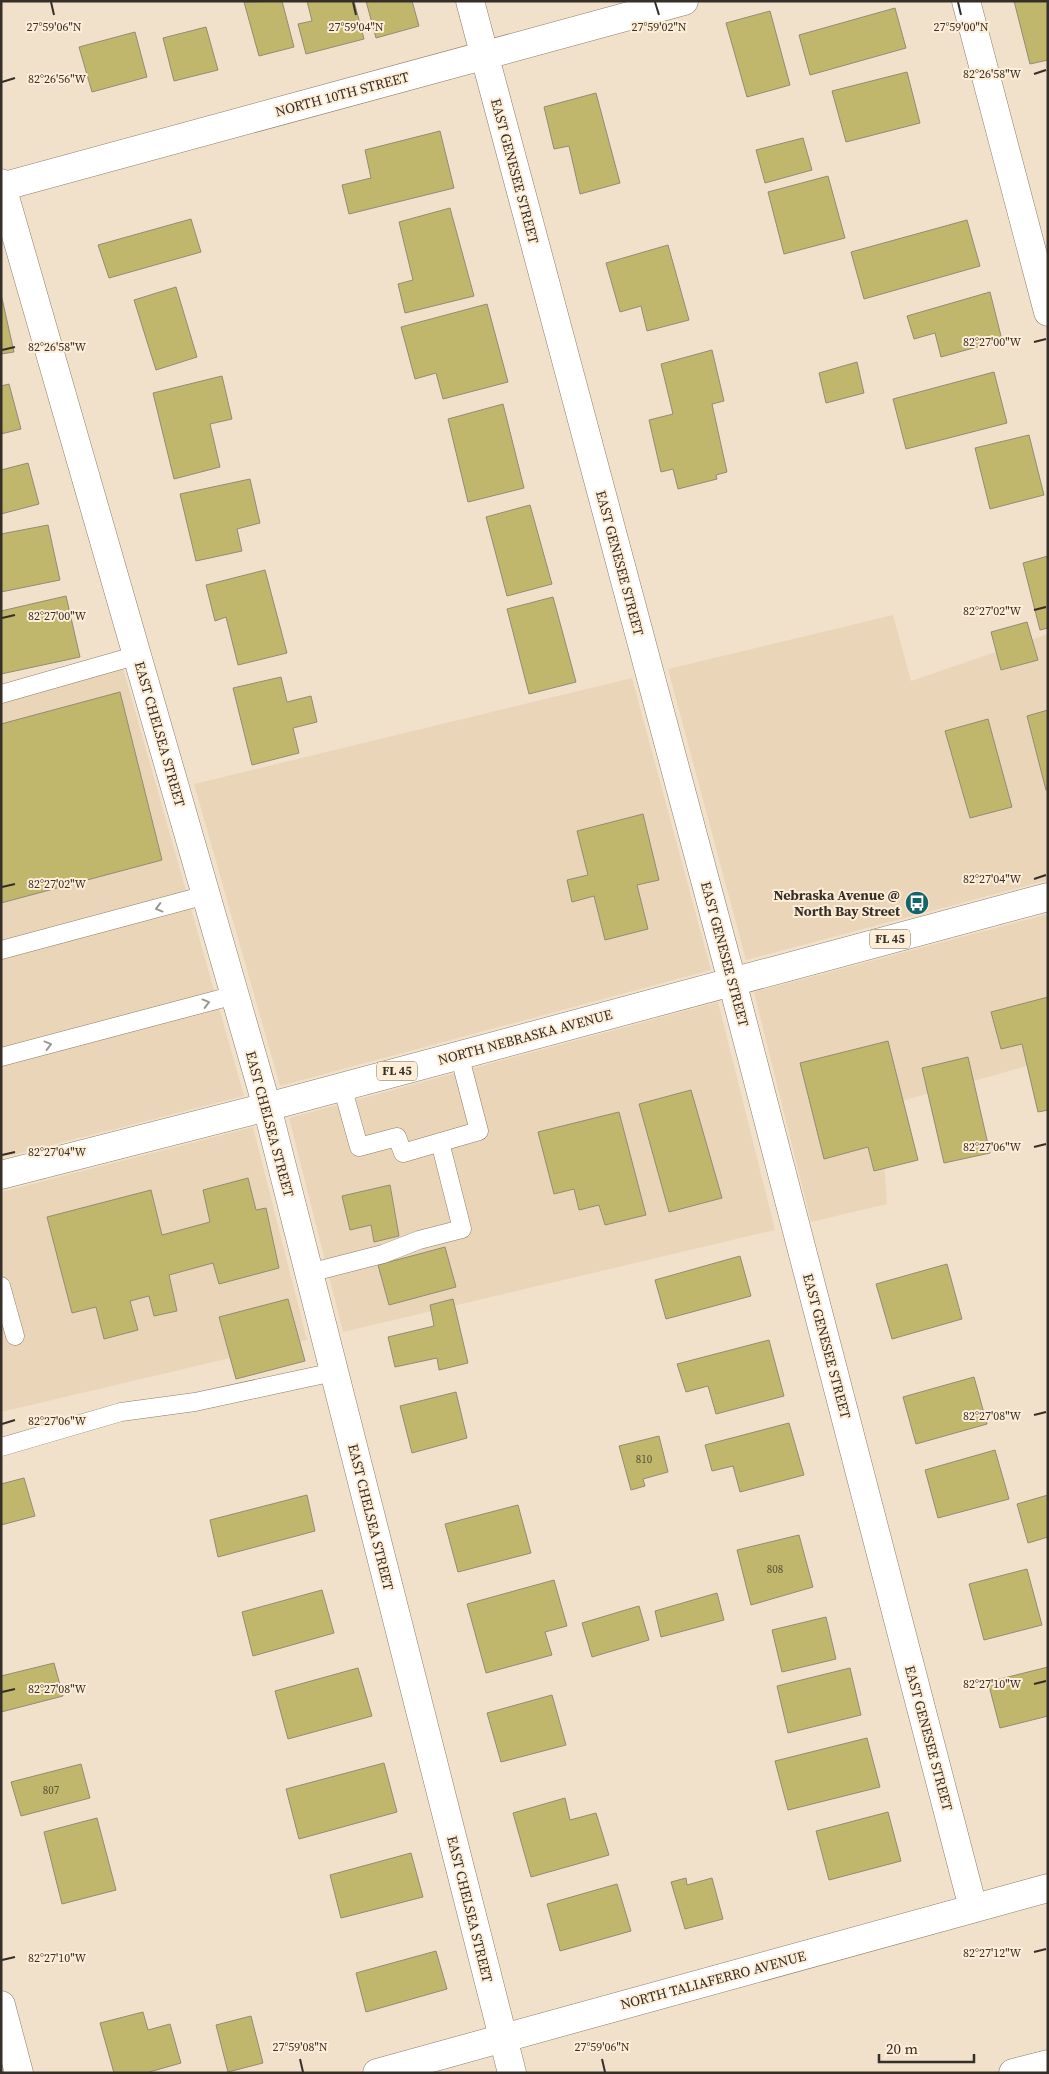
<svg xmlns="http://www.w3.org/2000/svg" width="1049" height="2074" font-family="'Source Serif 4',serif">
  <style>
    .built { fill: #ead5b9 }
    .building { fill: #c0b66c; stroke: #908d75 }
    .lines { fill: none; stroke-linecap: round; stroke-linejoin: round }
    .service-casing { stroke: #8c7d69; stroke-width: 19 }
    .minor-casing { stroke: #8c7d69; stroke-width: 29 }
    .primary-casing { stroke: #8c7d69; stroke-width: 29 }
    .motorway-casing { stroke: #8c7d69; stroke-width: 29 }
    .service { stroke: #fff; stroke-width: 18 }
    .minor { stroke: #fff; stroke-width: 28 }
    .primary { stroke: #fff; stroke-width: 28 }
    .motorway { stroke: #fff; stroke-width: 28 }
    .oneway { stroke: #9a9793 }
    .ticks { fill: none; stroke: #352f27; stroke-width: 2 }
    .labels { text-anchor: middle; stroke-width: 4; stroke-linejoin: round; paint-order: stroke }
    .number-label { font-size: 11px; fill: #585138 }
    .shield { fill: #feeed8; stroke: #71685c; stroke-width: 1 }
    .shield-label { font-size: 12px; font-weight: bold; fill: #352f27 }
    .street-label { font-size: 14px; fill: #352f27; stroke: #feeed8 }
    .poi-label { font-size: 14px; font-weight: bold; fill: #352f27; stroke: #feeed8; text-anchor: end }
    .ticks-label { font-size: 12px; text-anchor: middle; fill: #352f27; stroke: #feeed8; stroke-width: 4; stroke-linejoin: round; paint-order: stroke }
  </style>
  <rect width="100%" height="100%" fill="#f1e1cb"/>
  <path class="built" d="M 893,615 L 911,681 L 1048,634 L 1048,880 L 746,960 L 668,669 Z
    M 121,661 L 244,1096 L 1,1158 L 1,691 Z
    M 632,678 L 711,970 L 280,1086 L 194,784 Z
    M 1048,914 L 1048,1060 L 880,1107 L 887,1204 L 811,1222 L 754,992 Z
    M 718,1002 L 775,1230 L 343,1332 L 289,1118 Z
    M 253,1127 L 307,1340 L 1,1412 L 1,1192 Z"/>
  <path class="building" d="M 282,1 L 294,47 L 259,56 L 244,2 Z
    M 307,1 L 354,1 L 364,39 L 306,54 L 298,24 L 312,21 Z
    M 366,1 L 412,1 L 419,26 L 376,38 Z
    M 1014,1 L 1048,1 L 1048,60 L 1030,64 Z
    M 895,8 L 906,48 L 810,75 L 799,35 Z
    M 770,11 L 790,85 L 747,97 L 726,23 Z
    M 206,27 L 218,70 L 174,81 L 163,38 Z
    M 135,32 L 147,77 L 92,92 L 79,47 Z
    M 907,72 L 920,123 L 846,142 L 832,91 Z
    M 596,93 L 620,183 L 580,194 L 569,146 L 554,149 L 544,107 Z
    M 440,131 L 454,188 L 349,214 L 342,185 L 371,178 L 365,150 Z
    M 803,138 L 812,170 L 765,183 L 756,150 Z
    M 828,176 L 845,238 L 784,254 L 768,192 Z
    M 450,208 L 474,296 L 405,313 L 398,284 L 413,280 L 399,222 Z
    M 191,219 L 201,252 L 109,278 L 98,245 Z
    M 967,220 L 980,266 L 864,299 L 851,252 Z
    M 668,245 L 689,320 L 647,331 L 641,306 L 620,312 L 606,263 Z
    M 176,287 L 197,357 L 156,370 L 134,300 Z
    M 990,292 L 1002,340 L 941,357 L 935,333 L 914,339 L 907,316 Z
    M 1,294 L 14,352 L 1,354 Z
    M 487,304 L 508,382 L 443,399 L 436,373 L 415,379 L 401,327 Z
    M 712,350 L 724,401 L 712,404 L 727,472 L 716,475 L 717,479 L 678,489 L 673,469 L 661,472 L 649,420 L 673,414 L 661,364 Z
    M 857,362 L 864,393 L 826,403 L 819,373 Z
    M 994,372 L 1007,423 L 906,449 L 893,399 Z
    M 222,376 L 232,419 L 210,424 L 220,467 L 174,479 L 153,393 Z
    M 9,384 L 21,429 L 1,434 L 1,386 Z
    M 503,404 L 524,488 L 468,502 L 448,419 Z
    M 1029,435 L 1044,495 L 990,509 L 975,448 Z
    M 28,463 L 39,504 L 1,514 L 1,470 Z
    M 250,479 L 260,523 L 237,529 L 242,551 L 196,561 L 180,494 Z
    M 530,505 L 552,584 L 507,596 L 486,517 Z
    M 48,525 L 60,580 L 1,592 L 1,534 Z
    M 1048,556 L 1048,628 L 1040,630 L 1023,563 Z
    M 265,570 L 287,653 L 238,665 L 226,617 L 215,621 L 206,585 Z
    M 66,596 L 80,657 L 1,674 L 1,611 Z
    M 553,597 L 576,682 L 529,694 L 507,609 Z
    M 1027,622 L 1038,660 L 1001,670 L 991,632 Z
    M 281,677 L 287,702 L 311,696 L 317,722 L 293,728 L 299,753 L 252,765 L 233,688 Z
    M 120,692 L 162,860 L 1,903 L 1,724 Z
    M 1048,710 L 1048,790 L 1046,790 L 1027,716 Z
    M 988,719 L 1012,807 L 970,818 L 945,731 Z
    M 643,814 L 659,880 L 637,885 L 648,929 L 605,940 L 594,896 L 572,902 L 567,880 L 588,875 L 577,831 Z
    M 1048,997 L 1048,1110 L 1038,1112 L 1022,1044 L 1001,1049 L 991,1012 Z
    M 888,1041 L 918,1160 L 874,1171 L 868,1147 L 824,1159 L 800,1063 Z
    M 968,1057 L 990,1153 L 944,1163 L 922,1068 Z
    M 691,1090 L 722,1198 L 669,1212 L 639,1104 Z
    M 619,1112 L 646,1215 L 605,1225 L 599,1205 L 579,1210 L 574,1189 L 554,1194 L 538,1132 Z
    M 248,1178 L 256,1210 L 266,1208 L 279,1268 L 219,1284 L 213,1263 L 169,1275 L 177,1311 L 154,1316 L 149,1296 L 130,1301 L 138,1330 L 104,1339 L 96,1307 L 72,1313 L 47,1217 L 151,1190 L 162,1235 L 210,1222 L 203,1190 Z
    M 390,1185 L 399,1236 L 374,1242 L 371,1225 L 350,1230 L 342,1196 Z
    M 445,1247 L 456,1287 L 389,1305 L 378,1265 Z
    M 740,1256 L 751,1296 L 666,1319 L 655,1280 Z
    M 947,1264 L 962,1319 L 892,1339 L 876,1284 Z
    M 288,1299 L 305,1361 L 236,1379 L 219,1317 Z
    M 453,1299 L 468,1363 L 439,1370 L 437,1358 L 395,1367 L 388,1337 L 434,1326 L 430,1305 Z
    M 769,1340 L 784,1396 L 716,1414 L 708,1386 L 686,1392 L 677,1364 Z
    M 974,1377 L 987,1424 L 916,1444 L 903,1397 Z
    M 456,1392 L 467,1438 L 412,1453 L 400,1406 Z
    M 789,1423 L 804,1475 L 740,1492 L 733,1466 L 712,1471 L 705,1445 Z
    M 659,1436 L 668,1472 L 643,1479 L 645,1486 L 631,1490 L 619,1446 Z
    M 995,1450 L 1009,1499 L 938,1518 L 925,1470 Z
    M 24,1478 L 35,1516 L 1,1525 L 1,1484 Z
    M 307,1495 L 315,1531 L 218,1557 L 210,1520 Z
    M 1048,1495 L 1048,1537 L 1028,1543 L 1017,1504 Z
    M 518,1505 L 531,1553 L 458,1572 L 445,1524 Z
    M 799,1535 L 813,1587 L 751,1605 L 737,1550 Z
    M 1027,1569 L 1042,1625 L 984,1640 L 969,1584 Z
    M 554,1580 L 567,1626 L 545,1632 L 552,1655 L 486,1673 L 467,1604 Z
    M 322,1590 L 334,1633 L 253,1656 L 242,1612 Z
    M 717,1593 L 724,1620 L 661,1637 L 655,1611 Z
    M 639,1606 L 649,1640 L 592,1657 L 582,1623 Z
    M 826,1617 L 836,1659 L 782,1672 L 772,1630 Z
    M 54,1663 L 63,1696 L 1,1712 L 1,1676 Z
    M 1048,1667 L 1048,1716 L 1000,1728 L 988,1682 Z
    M 358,1668 L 372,1716 L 288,1739 L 275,1691 Z
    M 850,1668 L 861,1715 L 788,1733 L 777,1686 Z
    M 552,1695 L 566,1745 L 501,1762 L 487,1713 Z
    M 867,1738 L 880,1787 L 788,1810 L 775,1761 Z
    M 384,1763 L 397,1812 L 299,1839 L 286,1789 Z
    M 81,1764 L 90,1798 L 21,1816 L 11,1782 Z
    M 565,1798 L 570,1820 L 596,1813 L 609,1855 L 531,1877 L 513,1813 Z
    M 888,1812 L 901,1861 L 829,1880 L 816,1831 Z
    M 97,1818 L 116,1890 L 62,1904 L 44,1832 Z
    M 411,1853 L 423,1897 L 341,1918 L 330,1875 Z
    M 686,1878 L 687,1885 L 712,1878 L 723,1919 L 685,1929 L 671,1882 Z
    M 617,1884 L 631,1931 L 560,1951 L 547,1904 Z
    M 436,1951 L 447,1989 L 366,2012 L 356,1973 Z
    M 143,2012 L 148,2030 L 170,2024 L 181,2063 L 146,2073 L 114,2073 L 100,2023 Z
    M 251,2016 L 263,2063 L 228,2072 L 216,2025 Z"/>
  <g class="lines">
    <g class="service-casing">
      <path id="service" d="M 1,694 L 138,655
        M 1,950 L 206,895
        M 1,1057 L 235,995
        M 342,1086 L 359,1147 L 397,1137 L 403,1153 L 479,1131 L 459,1054
        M 309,1273 L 383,1254 L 419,1240 L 462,1229 L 440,1142
        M 1,1286 L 15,1336
        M 1,1447 L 121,1412 L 195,1402 L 334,1372"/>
    </g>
    <g class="minor-casing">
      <path id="minor" d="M 470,1 L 732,981 L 973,1908
        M 966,1 L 1048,312
        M 1,183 L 267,1107 L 512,2073
        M 1,187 L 684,1
        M 1,2005 L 19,2073
        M 377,2073 L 1048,1888"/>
    </g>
    <g class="primary-casing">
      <path id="primary" d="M 1,1175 L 267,1107 L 1048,897"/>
    </g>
    <g class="motorway-casing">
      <path id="motorway" d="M 1013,2073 L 1048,2064"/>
    </g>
    <use href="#service" class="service"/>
    <use href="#minor" class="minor"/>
    <use href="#primary" class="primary"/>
    <use href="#motorway" class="motorway"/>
  </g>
  <defs><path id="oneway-chevron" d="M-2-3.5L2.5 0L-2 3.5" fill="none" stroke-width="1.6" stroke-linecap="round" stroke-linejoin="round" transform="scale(1.25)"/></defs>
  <g class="oneway">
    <use href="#oneway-chevron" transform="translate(159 908) rotate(165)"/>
    <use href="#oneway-chevron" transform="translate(206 1003) rotate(-15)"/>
    <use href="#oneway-chevron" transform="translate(48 1045) rotate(-15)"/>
  </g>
  <path class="ticks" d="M 51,2 L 54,15M 353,2 L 356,15M 655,2 L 659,15M 958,2 L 961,15M 1034,74 L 1046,70M 2,82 L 15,78M 1034,342 L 1046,339M 2,350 L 15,347M 1034,610 L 1046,607M 2,618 L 15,615M 1034,879 L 1046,875M 2,887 L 15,884M 1034,1147 L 1046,1144M 2,1155 L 15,1152M 1034,1415 L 1046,1412M 2,1424 L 15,1420M 1034,1684 L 1046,1681M 2,1692 L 15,1689M 1034,1952 L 1046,1949M 2,1960 L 15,1957M 300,2059 L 303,2072M 602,2059 L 605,2072"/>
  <defs>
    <g id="bus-disc" transform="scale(1.25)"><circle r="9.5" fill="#16646b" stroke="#feeed8"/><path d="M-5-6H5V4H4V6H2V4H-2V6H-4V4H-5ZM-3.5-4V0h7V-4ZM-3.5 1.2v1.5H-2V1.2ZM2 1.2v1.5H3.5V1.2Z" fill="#fff"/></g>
  </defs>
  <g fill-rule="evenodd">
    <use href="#bus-disc" x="917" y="903"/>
  </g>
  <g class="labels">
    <g class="number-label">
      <text x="644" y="1463">810</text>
      <text x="775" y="1573">808</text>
      <text x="51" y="1794">807</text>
    </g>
    <g class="shield">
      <rect x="870" y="929.5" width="40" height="19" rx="4"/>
      <rect x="377" y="1061.5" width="40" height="19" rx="4"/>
    </g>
    <g class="shield-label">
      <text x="890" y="943">FL 45</text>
      <text x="397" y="1075">FL 45</text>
    </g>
    <g class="street-label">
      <text transform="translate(342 94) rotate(-15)" y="5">NORTH 10TH STREET</text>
      <text transform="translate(515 171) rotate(75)" y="5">EAST GENESEE STREET</text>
      <text transform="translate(620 563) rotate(75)" y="5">EAST GENESEE STREET</text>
      <text transform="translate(160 734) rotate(74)" y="5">EAST CHELSEA STREET</text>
      <text transform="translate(725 954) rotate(75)" y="5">EAST GENESEE STREET</text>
      <text transform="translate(525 1037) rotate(-15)" y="5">NORTH NEBRASKA AVENUE</text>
      <text transform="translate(270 1124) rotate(75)" y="5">EAST CHELSEA STREET</text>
      <text transform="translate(827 1346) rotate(75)" y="5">EAST GENESEE STREET</text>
      <text transform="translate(371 1517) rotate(76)" y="5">EAST CHELSEA STREET</text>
      <text transform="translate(929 1738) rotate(75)" y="5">EAST GENESEE STREET</text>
      <text transform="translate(470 1909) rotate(76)" y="5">EAST CHELSEA STREET</text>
      <text transform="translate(713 1980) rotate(-15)" y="5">NORTH TALIAFERRO AVENUE</text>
    </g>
    <g class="poi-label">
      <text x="900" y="900">Nebraska Avenue @<tspan x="900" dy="16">North Bay Street</tspan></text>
    </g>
  </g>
  <g class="ticks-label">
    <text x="54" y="31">27°59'06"N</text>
    <text x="356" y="31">27°59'04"N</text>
    <text x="961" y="31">27°59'00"N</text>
    <text x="659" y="31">27°59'02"N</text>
    <text x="992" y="78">82°26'58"W</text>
    <text x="57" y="83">82°26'56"W</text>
    <text x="992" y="346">82°27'00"W</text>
    <text x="57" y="351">82°26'58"W</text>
    <text x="992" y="615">82°27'02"W</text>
    <text x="57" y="620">82°27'00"W</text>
    <text x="992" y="883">82°27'04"W</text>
    <text x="57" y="888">82°27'02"W</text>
    <text x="992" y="1151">82°27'06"W</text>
    <text x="57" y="1156">82°27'04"W</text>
    <text x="992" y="1420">82°27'08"W</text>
    <text x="57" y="1425">82°27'06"W</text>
    <text x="992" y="1688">82°27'10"W</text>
    <text x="57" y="1693">82°27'08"W</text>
    <text x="992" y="1957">82°27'12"W</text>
    <text x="57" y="1962">82°27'10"W</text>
    <text x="300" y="2051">27°59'08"N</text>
    <text x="602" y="2051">27°59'06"N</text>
  </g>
  <rect width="1049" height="2074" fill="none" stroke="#352f27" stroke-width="5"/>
  <path d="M879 2054v8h95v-8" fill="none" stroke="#352f27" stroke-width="2.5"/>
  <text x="886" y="2054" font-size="15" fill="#352f27" stroke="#feeed8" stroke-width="4" paint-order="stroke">20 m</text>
</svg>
